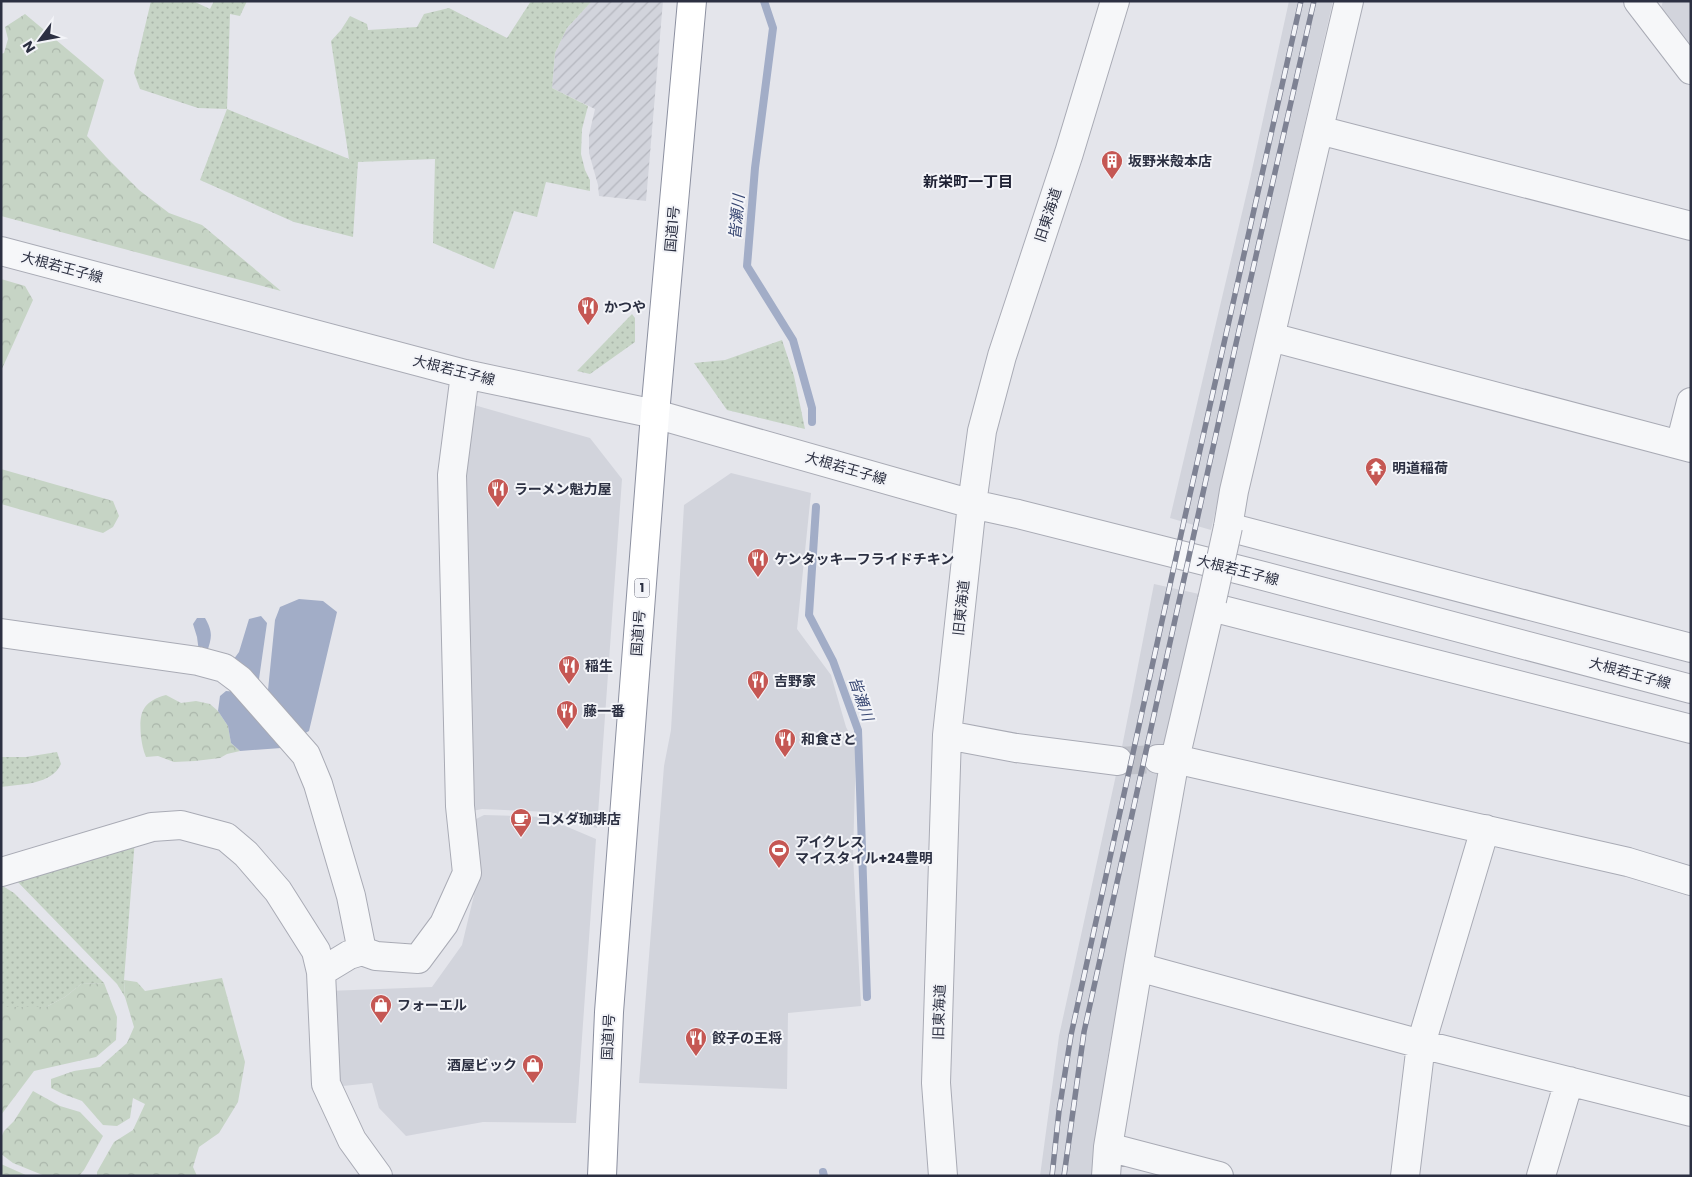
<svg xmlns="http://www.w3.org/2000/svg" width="1692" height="1177" font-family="Poppins,'Noto Sans JP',sans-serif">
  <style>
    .built { fill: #d2d4dc }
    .industrial { fill: url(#industrial-furrows) }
    .grass { fill: url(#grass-dots) }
    .forest { fill: url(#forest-crowns) }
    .water { fill: #a2adc7 }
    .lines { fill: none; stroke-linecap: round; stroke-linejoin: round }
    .stream { stroke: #a2adc7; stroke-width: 8 }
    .minor-tunnel { stroke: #bfc1c9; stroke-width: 28; stroke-dasharray: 28 14; stroke-linecap: butt }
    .minor-casing { stroke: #a9abb5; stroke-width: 30 }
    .highway-casing { stroke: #8c90a0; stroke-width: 30 }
    .minor { stroke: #f6f7f9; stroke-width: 28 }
    .highway { stroke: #fff; stroke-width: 28 }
    .rail-casing { stroke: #7e8293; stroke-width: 5.5 }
    .rail { stroke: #f3f4f8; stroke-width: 4; stroke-dasharray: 11; stroke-linecap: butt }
    .minor-bridge-casing { stroke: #a9abb5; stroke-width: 30; stroke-linecap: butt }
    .minor-bridge { stroke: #f6f7f9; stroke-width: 28 }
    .labels { text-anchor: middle; stroke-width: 4; stroke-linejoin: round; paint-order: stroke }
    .shield { fill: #f3f4f8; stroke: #686b79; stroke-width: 1 }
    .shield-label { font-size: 12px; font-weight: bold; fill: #2c3042 }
    .poi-label { font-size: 14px; font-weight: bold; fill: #2c3042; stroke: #f3f4f8; text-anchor: start }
    .street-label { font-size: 14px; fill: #2c3042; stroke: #f3f4f8 }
    .neighbourhood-label { font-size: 15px; font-weight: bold; fill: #1e2133; stroke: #f3f4f8 }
    .water-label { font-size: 15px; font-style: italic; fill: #394873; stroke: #f3f4f8 }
  </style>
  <defs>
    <pattern id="industrial-furrows" width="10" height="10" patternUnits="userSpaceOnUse" patternTransform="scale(1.25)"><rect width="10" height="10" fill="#d2d4dc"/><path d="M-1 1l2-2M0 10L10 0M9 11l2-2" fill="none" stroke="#b4b6be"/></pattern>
    <pattern id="grass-dots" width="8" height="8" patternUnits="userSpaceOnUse" patternTransform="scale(1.25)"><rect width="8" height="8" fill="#c6d4c5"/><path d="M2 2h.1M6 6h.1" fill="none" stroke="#aab6aa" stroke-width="1.8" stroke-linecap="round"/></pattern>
    <pattern id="forest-crowns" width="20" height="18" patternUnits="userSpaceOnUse" patternTransform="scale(1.25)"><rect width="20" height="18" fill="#c6d4c5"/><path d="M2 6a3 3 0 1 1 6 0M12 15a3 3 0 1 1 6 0" fill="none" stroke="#aab6aa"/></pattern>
  </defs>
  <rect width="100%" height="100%" fill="#e4e5eb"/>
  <path class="built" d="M 1289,1 L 1333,1 L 1211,530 L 1170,518 L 1250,179 Z
    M 1663,1 L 1691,1 L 1691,51 L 1660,11 Z
    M 467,403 L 590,438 L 622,479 L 597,828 L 569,821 L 551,812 L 482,809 L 467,812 L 457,477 Z
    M 731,473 L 811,493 L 797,629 L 831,675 L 846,727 L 856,746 L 853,856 L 861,1006 L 788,1013 L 787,1089 L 639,1083 L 664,766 L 671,730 L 684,505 Z
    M 1154,584 L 1199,594 L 1166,743 L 1155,748 L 1156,771 L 1159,778 L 1107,1061 L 1094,1176 L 1040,1176 L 1059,1036 L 1121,752 Z
    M 484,815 L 544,817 L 596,839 L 576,1123 L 483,1122 L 406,1136 L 379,1108 L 372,1083 L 333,1087 L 328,991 L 432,987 L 462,945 L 474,895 L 468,891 L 466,824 Z"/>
  <path class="industrial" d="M 592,1 L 663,1 L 646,201 L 599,196 L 598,185 L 589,153 L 589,135 L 595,109 L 552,88 L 555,53 L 567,28 Z"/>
  <path class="grass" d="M 151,1 L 193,1 L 210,9 L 214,1 L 247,1 L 240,16 L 230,14 L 227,109 L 349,159 L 331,41 L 341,30 L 350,16 L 367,24 L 368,30 L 417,27 L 424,14 L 449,8 L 507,38 L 531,1 L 592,1 L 567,28 L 555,53 L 552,88 L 588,106 L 582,129 L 581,154 L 585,170 L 590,180 L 590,191 L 546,182 L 537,217 L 514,211 L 494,269 L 433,243 L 435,159 L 358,162 L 353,237 L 294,222 L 200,180 L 227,109 L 198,108 L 140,89 L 134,73 Z
    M 632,314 L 635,318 L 635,342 L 590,374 L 577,371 Z
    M 782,340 L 794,376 L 805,429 L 727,410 L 694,363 L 725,360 Z
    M 57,752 L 61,764 C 51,785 22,784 1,787 L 1,757 L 26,757 Z
    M 135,839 L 124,980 L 125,997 L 117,984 L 11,875 Z
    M 1,885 L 14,893 L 104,983 L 81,984 L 65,997 L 46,1007 L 1,1007 Z"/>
  <path class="forest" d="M 25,14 L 104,80 L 87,136 L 106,157 L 139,190 L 169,213 L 202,225 L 281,291 L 1,216 L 1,54 L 4,53 L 8,39 L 5,27 Z
    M 1,279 L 25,286 L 33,300 L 1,371 Z
    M 1,469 L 113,501 L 119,516 L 113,527 L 103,533 L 1,504 Z
    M 166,695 L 181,703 L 196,701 L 210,704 L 218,711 L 228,726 L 231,743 L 240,751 L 227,754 L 220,758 L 195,761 L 174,762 L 158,756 L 146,757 C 143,750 142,744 141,737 C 139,714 141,702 166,695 Z
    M 222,978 L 245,1062 L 238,1102 L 219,1133 L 199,1147 L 193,1167 L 197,1176 L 97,1176 L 97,1172 L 114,1142 L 133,1130 L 145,1104 L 133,1098 L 130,1118 L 117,1126 L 103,1125 L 82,1101 L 63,1094 L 51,1088 L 51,1079 L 74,1071 L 100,1067 L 127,1043 L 134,1027 L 125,997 L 124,980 L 137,982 L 145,991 Z
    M 104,983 L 117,1017 L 116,1040 L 96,1057 L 34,1071 L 1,1115 L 1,1007 L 46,1007 L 65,997 L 81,984 Z
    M 33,1091 L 60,1106 L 80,1112 L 103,1136 L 84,1170 L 79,1176 L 45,1176 L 13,1163 L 1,1154 L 1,1138 L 4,1131 L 14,1121 Z
    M 1,1164 L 28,1176 L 1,1176 Z"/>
  <path class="water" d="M 299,599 L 323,601 L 337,612 L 309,731 L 298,737 L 267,700 L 275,620 L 280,607 Z
    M 261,616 L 267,623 L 258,686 L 231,663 L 239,652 L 249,619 Z
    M 197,618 L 205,618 C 213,632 212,637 207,652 L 199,652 L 197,637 L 193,624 Z
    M 226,691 L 238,692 L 281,748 L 240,751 L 231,743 L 228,726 L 218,711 L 220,696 Z"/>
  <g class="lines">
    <path class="stream" d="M 764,1 L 773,28 L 755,168 L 747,266 L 793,340 L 812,408 L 812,422
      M 816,507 L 809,615 L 833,661 L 858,730 L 867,997
      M 823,1172 L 824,1176"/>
    <path class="minor-tunnel" d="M 1118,761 L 1158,759"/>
    <g class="minor-casing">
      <path id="minor" d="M 1349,1 L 1234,491 L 1228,527 L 1691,648
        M 1638,1 L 1691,70
        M 1319,130 L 1691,226
        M 1,251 L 465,374 L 655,414 L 972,504 L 1018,514 L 1248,572 L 1691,689
        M 1271,337 L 1691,448
        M 1680,445 L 1691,402
        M 1211,607 L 1691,729
        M 1,633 L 198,661 L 224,668 L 240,680 L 306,755 L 318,784 L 351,896 L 362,951
        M 947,735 L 1016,748 L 1118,761
        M 1158,759 L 1175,759 L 1628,862 L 1691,881
        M 1,872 L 152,827 L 181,825 L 226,837 L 246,854 L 278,891 L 316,951 L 321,972
        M 1138,967 L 1421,1044 L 1691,1112
        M 1108,1147 L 1219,1176
        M 378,1176 L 352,1140 L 326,1084 L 321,972 L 349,955 L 362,951 L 376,956 L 418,959 L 444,924 L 467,873 L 460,806 L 452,475 L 465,374
        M 943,1176 L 936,1083 L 947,735 L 972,504 L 982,431 L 1002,356 L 1069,153 L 1115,1
        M 1106,1176 L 1108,1147 L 1138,967 L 1175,759 L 1212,600
        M 1405,1176 L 1421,1044 L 1485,829
        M 1541,1176 L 1569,1081"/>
    </g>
    <g class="highway-casing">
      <path id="highway" d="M 602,1176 L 609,1012 L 655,414 L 692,1"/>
    </g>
    <use href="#minor" class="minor"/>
    <use href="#highway" class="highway"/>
    <g class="rail-casing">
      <path id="rail" d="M 1052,1176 L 1059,1111 L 1071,1035 L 1184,521 L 1301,1
        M 1064,1176 L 1084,1032 L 1235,348 L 1314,1"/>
    </g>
    <use href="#rail" class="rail"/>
    <g class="minor-bridge-casing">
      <path id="minor-bridge" d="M 1212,600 L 1228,527"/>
    </g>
    <use href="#minor-bridge" class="minor-bridge"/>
  </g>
  <defs>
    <g id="building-pin" transform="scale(1.125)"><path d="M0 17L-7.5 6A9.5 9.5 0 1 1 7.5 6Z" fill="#c55753" stroke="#f3f4f8"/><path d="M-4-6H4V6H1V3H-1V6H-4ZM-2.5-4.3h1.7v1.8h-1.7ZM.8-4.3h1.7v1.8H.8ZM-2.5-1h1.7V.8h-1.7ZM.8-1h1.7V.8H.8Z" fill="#fff"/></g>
    <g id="restaurant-pin" transform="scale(1.125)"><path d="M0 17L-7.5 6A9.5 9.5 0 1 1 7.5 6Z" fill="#c55753" stroke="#f3f4f8"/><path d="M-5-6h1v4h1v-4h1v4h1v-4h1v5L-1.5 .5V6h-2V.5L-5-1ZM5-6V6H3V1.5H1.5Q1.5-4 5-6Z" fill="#fff"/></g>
    <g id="temple-pin" transform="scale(1.125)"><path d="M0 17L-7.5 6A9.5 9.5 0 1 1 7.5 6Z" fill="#c55753" stroke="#f3f4f8"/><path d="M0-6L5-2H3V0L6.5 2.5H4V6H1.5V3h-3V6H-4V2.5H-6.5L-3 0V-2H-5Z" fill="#fff"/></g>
    <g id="cafe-pin" transform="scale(1.125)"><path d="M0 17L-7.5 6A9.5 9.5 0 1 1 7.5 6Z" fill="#c55753" stroke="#f3f4f8"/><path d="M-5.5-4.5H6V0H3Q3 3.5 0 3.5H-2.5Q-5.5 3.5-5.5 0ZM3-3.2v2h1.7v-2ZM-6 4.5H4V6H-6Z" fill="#fff"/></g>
    <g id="stadium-pin" transform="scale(1.125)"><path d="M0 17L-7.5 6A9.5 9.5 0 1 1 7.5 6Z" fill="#c55753" stroke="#f3f4f8"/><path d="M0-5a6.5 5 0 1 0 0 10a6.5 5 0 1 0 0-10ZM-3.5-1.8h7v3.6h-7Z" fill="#fff"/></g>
    <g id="shop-pin" transform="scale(1.125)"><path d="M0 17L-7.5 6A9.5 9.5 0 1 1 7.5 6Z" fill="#c55753" stroke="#f3f4f8"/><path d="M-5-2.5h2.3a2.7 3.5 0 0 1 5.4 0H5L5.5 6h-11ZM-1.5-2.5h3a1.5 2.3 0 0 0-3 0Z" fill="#fff"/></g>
  </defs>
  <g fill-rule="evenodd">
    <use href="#building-pin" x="1112" y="161"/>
    <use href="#restaurant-pin" x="588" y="307"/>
    <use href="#temple-pin" x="1376" y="468"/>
    <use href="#restaurant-pin" x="498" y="489"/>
    <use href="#restaurant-pin" x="758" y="559"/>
    <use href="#restaurant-pin" x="569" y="666"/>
    <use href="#restaurant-pin" x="758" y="681"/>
    <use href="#restaurant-pin" x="567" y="711"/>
    <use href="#restaurant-pin" x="785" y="739"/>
    <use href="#cafe-pin" x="521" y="819"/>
    <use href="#stadium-pin" x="779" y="850"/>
    <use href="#shop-pin" x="381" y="1005"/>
    <use href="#restaurant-pin" x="696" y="1038"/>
    <use href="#shop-pin" x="533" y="1065"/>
  </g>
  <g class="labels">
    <rect class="shield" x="634.5" y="578.5" width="15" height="19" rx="4"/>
    <g class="shield-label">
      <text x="642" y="592">1</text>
    </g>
    <g class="poi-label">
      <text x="1128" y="166">坂野米殻本店</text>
      <text x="604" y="312">かつや</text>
      <text x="1392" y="473">明道稲荷</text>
      <text x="514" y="494">ラーメン魁力屋</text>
      <text x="774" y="564">ケンタッキーフライドチキン</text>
      <text x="585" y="671">稲生</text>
      <text x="774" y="686">吉野家</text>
      <text x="583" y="716">藤一番</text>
      <text x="801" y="744">和食さと</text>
      <text x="537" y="824">コメダ珈琲店</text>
      <text x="795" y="847">アイクレス<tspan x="795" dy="16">マイスタイル+24豊明</tspan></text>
      <text x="397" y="1010">フォーエル</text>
      <text x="712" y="1043">餃子の王将</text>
      <text x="517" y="1070" text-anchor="end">酒屋ビック</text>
    </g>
    <g class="street-label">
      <text transform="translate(1048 215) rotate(-72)" y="5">旧東海道</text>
      <text transform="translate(672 229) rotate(-85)" y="5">国道1号</text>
      <text transform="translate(62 267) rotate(15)" y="5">大根若王子線</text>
      <text transform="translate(454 370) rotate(14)" y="5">大根若王子線</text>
      <text transform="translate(846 468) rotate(16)" y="5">大根若王子線</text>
      <text transform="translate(1238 570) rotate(14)" y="5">大根若王子線</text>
      <text transform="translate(961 608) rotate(-84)" y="5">旧東海道</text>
      <text transform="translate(638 633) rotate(-86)" y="5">国道1号</text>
      <text transform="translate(1630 673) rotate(15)" y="5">大根若王子線</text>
      <text transform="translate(939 1012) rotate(-88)" y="5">旧東海道</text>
      <text transform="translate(608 1037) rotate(-87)" y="5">国道1号</text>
    </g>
    <g class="neighbourhood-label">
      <text x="968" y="187">新栄町一丁目</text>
    </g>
    <g class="water-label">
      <text transform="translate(737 217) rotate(-85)" y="5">皆瀬川</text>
      <text transform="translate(861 699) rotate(71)" y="5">皆瀬川</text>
    </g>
  </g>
  <rect width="1692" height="1177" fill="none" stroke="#2c3042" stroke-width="5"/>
  <g transform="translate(40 40) rotate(238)" stroke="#f3f4f8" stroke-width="4" paint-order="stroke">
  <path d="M0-4L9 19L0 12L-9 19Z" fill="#2c3042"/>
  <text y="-8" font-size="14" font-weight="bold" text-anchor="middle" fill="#2c3042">N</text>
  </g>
</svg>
